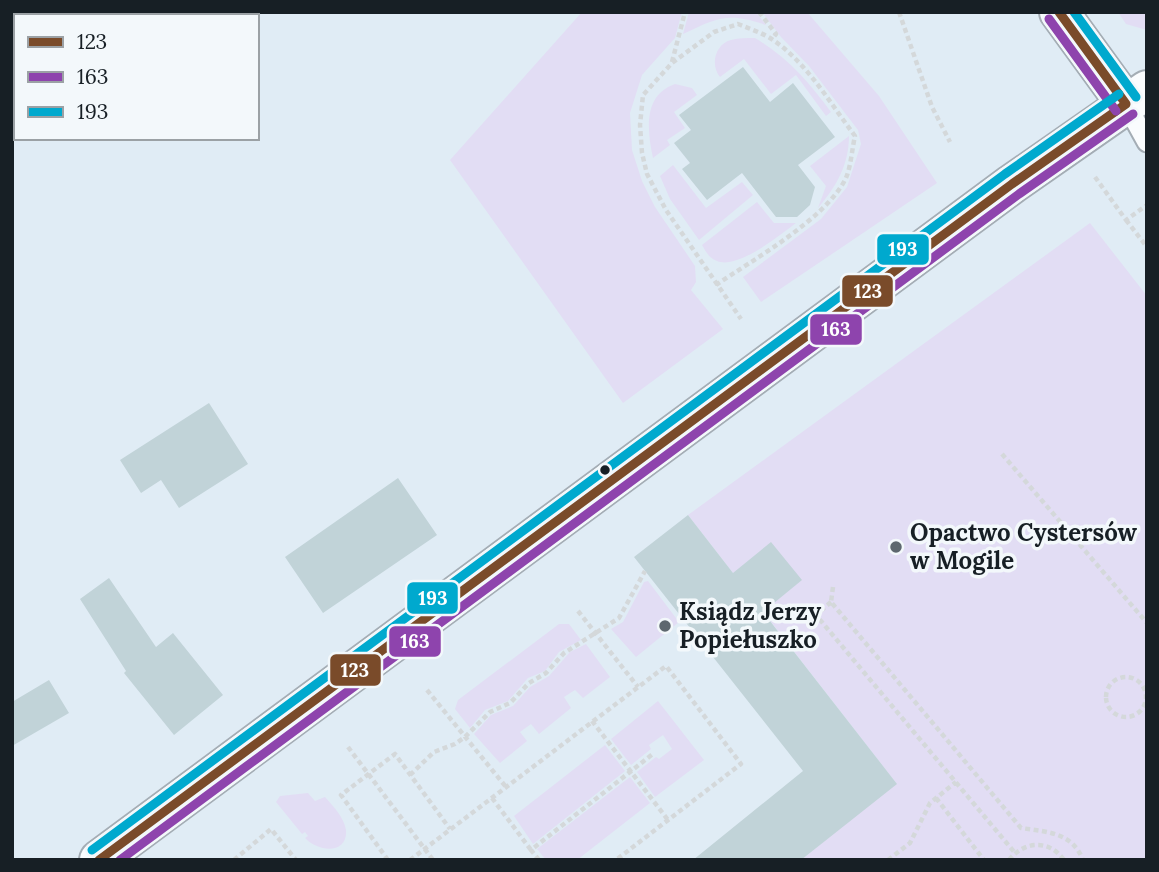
<svg xmlns="http://www.w3.org/2000/svg" width="1159" height="872" font-family="Lora,serif">
  <style>
    .green { fill: #e2ddf4 }
    .building { fill: #c1d3d8 }
    .lines { fill: none; stroke-linecap: round; stroke-linejoin: round }
    .lane-casing { stroke: #a4adb5; stroke-width: 23 }
    .street-casing { stroke: #a4adb5; stroke-width: 42 }
    .secondary-casing { stroke: #a4adb5; stroke-width: 42 }
    .path { stroke: #d4d8da; stroke-width: 4.5; stroke-dasharray: 5 3.5; stroke-linecap: butt }
    .lane { stroke: #fafcfe; stroke-width: 19 }
    .street { stroke: #fafcfe; stroke-width: 38 }
    .secondary { stroke: #fafcfe; stroke-width: 38 }
    .bus-1-casing { stroke: #f3f8fb; stroke-width: 14 }
    .bus-2-casing { stroke: #f3f8fb; stroke-width: 14 }
    .bus-3-casing { stroke: #f3f8fb; stroke-width: 14 }
    .bus-1 { stroke: #7a4b2a; stroke-width: 9 }
    .bus-2 { stroke: #8e44ad; stroke-width: 9 }
    .bus-3 { stroke: #00a9ce; stroke-width: 9 }
    .bus-dot { fill: #171f25; stroke: #f3f8fb; stroke-width: 2.5 }
    .poi-dot { fill: #5d676e; stroke: #f3f8fb; stroke-width: 2.5 }
    .labels { text-anchor: middle; stroke-width: 7; stroke-linejoin: round; paint-order: stroke }
    .poi-label { font-size: 24px; font-weight: bold; fill: #171f25; stroke: #f3f8fb; text-anchor: start }
    .line-badge { stroke: #f3f8fb; stroke-width: 2.5 }
    .badge-label { font-size: 19px; text-anchor: middle; font-weight: bold; fill: #fff }
  </style>
  <rect width="100%" height="100%" fill="#e0ecf5"/>
  <path class="green" d="M 582,12 L 682,12 L 675,38 L 642,75 L 630,113 L 632,150 L 642,181 L 655,207 L 695,266 L 696,282 L 691,290 L 723,329 L 623,403 L 450,160 Z
    M 689,12 L 756,12 L 766,25 C 729,12 718,17 683,34 Z
    M 762,12 L 807,12 L 879,96 L 937,183 L 761,302 L 743,277 L 821,219 L 847,187 L 861,144 L 858,130 L 809,66 L 781,37 Z
    M 1118,12 L 1147,12 L 1147,30 L 1126,24 Z
    M 755,38 C 787,57 809,82 831,112 L 826,116 L 796,75 L 771,94 L 744,59 L 720,77 C 710,65 715,44 731,40 C 738,38 747,38 755,38 Z
    M 675,84 L 692,88 L 697,95 L 674,112 L 685,128 L 667,140 L 670,145 L 653,158 C 647,130 643,95 675,84 Z
    M 849,136 C 849,165 836,187 818,208 L 826,186 L 810,166 Z
    M 673,165 L 706,208 L 742,182 L 753,195 L 699,240 L 670,199 L 660,176 Z
    M 757,202 L 774,223 L 796,223 C 780,235 737,270 717,261 C 709,258 706,252 702,245 Z
    M 1090,223 L 1147,296 L 1147,860 L 801,860 L 896,783 L 688,515 Z
    M 648,581 L 679,622 L 636,657 L 611,629 L 623,622 L 644,582 Z
    M 559,624 L 569,624 L 581,640 L 559,652 L 545,671 L 528,678 L 508,701 L 485,710 L 470,728 L 455,709 L 458,700 Z
    M 586,644 L 610,677 L 583,698 L 575,690 L 564,697 L 571,708 L 539,734 L 531,724 L 520,732 L 527,741 L 500,763 L 474,734 L 491,715 L 513,706 L 530,687 L 549,676 L 570,652 Z
    M 658,701 L 704,760 L 655,797 L 637,772 L 656,757 L 659,759 L 672,749 L 663,735 L 649,745 L 651,749 L 631,765 L 611,739 Z
    M 605,745 L 625,771 L 533,844 L 514,816 Z
    M 630,777 L 650,803 L 577,860 L 546,860 L 537,849 Z
    M 308,793 L 315,801 L 325,797 C 333,806 344,817 346,830 C 348,855 318,852 305,838 L 308,836 L 305,832 L 302,834 L 276,802 L 280,796 Z"/>
  <path class="building" d="M 743,67 L 770,102 L 793,83 L 835,137 L 798,165 L 815,187 L 810,205 L 797,217 L 776,217 L 742,173 L 707,200 L 682,169 L 690,163 L 674,143 L 691,130 L 679,115 Z
    M 209,403 L 248,464 L 179,508 L 161,480 L 141,493 L 120,460 Z
    M 398,478 L 437,535 L 323,613 L 285,557 Z
    M 688,515 L 733,573 L 771,542 L 802,580 L 763,612 L 897,784 L 801,860 L 693,860 L 803,771 L 634,557 Z
    M 109,578 L 156,647 L 173,633 L 223,695 L 174,735 L 124,673 L 126,671 L 80,599 Z
    M 49,680 L 69,713 L 12,746 L 12,702 Z"/>
  <g class="lines">
    <g class="lane-casing">
      <path id="lane" d="M 1126,104 L 1147,142"/>
    </g>
    <g class="street-casing">
      <path id="street" d="M 1059,12 L 1126,104"/>
    </g>
    <g class="secondary-casing">
      <path id="secondary" d="M 99,860 L 1012,184 L 1147,90"/>
    </g>
    <path class="path" d="M 759,12 L 776,34 L 772,39
      M 899,12 L 932,107 L 950,142
      M 672,62 L 685,12
      M 1095,177 L 1126,220 L 1147,205
      M 1126,220 L 1147,247
      M 716,285 C 754,259 826,219 846,178 C 851,166 852,149 855,136 C 830,103 807,63 773,40 C 763,33 750,29 738,24 L 714,32 L 672,63 L 643,95 L 640,125 L 642,153 L 647,174 L 666,210 L 741,319
      M 1002,454 L 1147,623
      M 833,587 L 831,602 L 1021,828 C 1047,832 1072,832 1083,860
      M 831,602 L 816,615 L 1015,853
      M 578,611 L 638,687
      M1106 697a20 20 0 1 1 40 0a20 20 0 1 1-40 0Z
      M 427,690 L 506,787
      M 592,721 L 668,820
      M 348,747 L 433,860
      M 410,775 L 434,752 L 455,744 L 465,737 L 490,712 L 510,703 L 529,683 L 546,673 L 564,653 L 619,618 L 645,571
      M 492,798 L 531,850
      M 936,798 L 984,860
      M 234,860 L 271,829 L 296,860
      M 388,860 L 341,795 L 395,754 L 450,829
      M 410,860 L 666,666 L 741,764 L 616,860
      M 539,860 L 531,850 L 654,753
      M 888,860 L 910,843 L 930,803 L 956,782
      M 1009,860 C 1024,841 1049,839 1064,860"/>
    <use href="#lane" class="lane"/>
    <use href="#street" class="street"/>
    <use href="#secondary" class="secondary"/>
    <g class="bus-1-casing">
      <path id="bus-1" d="M 1059,12 L 1126,104
        M 99,860 L 1012,184 L 1126,104"/>
    </g>
    <g class="bus-2-casing">
      <path id="bus-2" d="M 1049,19 L 1116,111
        M 120,860 L 1019,194 L 1133,114"/>
    </g>
    <g class="bus-3-casing">
      <path id="bus-3" d="M 1074,12 L 1136,97
        M 92,850 L 1005,174 L 1119,94"/>
    </g>
    <use href="#bus-1" class="bus-1"/>
    <use href="#bus-2" class="bus-2"/>
    <use href="#bus-3" class="bus-3"/>
  </g>
  <circle class="bus-dot" cx="605" cy="470" r="6"/>
  <g class="poi-dot">
    <circle cx="896" cy="547" r="7"/>
    <circle cx="665" cy="626" r="7"/>
  </g>
  <g class="labels">
    <g class="poi-label">
      <text x="910" y="541">Opactwo Cystersów<tspan x="910" dy="28">w Mogile</tspan></text>
      <text x="679" y="620">Ksiądz Jerzy<tspan x="679" dy="28">Popiełuszko</tspan></text>
    </g>
  </g>
  <g class="line-badge">
    <rect x="876" y="233" width="54" height="33" rx="7" fill="#00a9ce"/>
    <rect x="841" y="274" width="53" height="34" rx="7" fill="#7a4b2a"/>
    <rect x="809" y="313" width="54" height="33" rx="7" fill="#8e44ad"/>
    <rect x="406" y="581" width="53" height="34" rx="7" fill="#00a9ce"/>
    <rect x="388" y="625" width="54" height="33" rx="7" fill="#8e44ad"/>
    <rect x="329" y="653" width="53" height="34" rx="7" fill="#7a4b2a"/>
  </g>
  <g class="badge-label">
    <text x="903" y="256">193</text>
    <text x="868" y="298">123</text>
    <text x="836" y="336">163</text>
    <text x="433" y="605">193</text>
    <text x="415" y="648">163</text>
    <text x="355" y="677">123</text>
  </g>
  <rect width="1159" height="872" fill="none" stroke="#171f25" stroke-width="28"/>
  <rect x="14" y="14" width="245" height="126" fill="#f3f8fb" stroke="#9ba1a5" stroke-width="2"/>
  <rect x="28" y="37" width="35" height="10" fill="#7a4b2a" stroke="#9ba1a5" stroke-width="2"/>
  <text x="77" y="49" font-size="21" fill="#171f25">123</text>
  <rect x="28" y="72" width="35" height="10" fill="#8e44ad" stroke="#9ba1a5" stroke-width="2"/>
  <text x="77" y="84" font-size="21" fill="#171f25">163</text>
  <rect x="28" y="107" width="35" height="10" fill="#00a9ce" stroke="#9ba1a5" stroke-width="2"/>
  <text x="77" y="119" font-size="21" fill="#171f25">193</text>
</svg>
